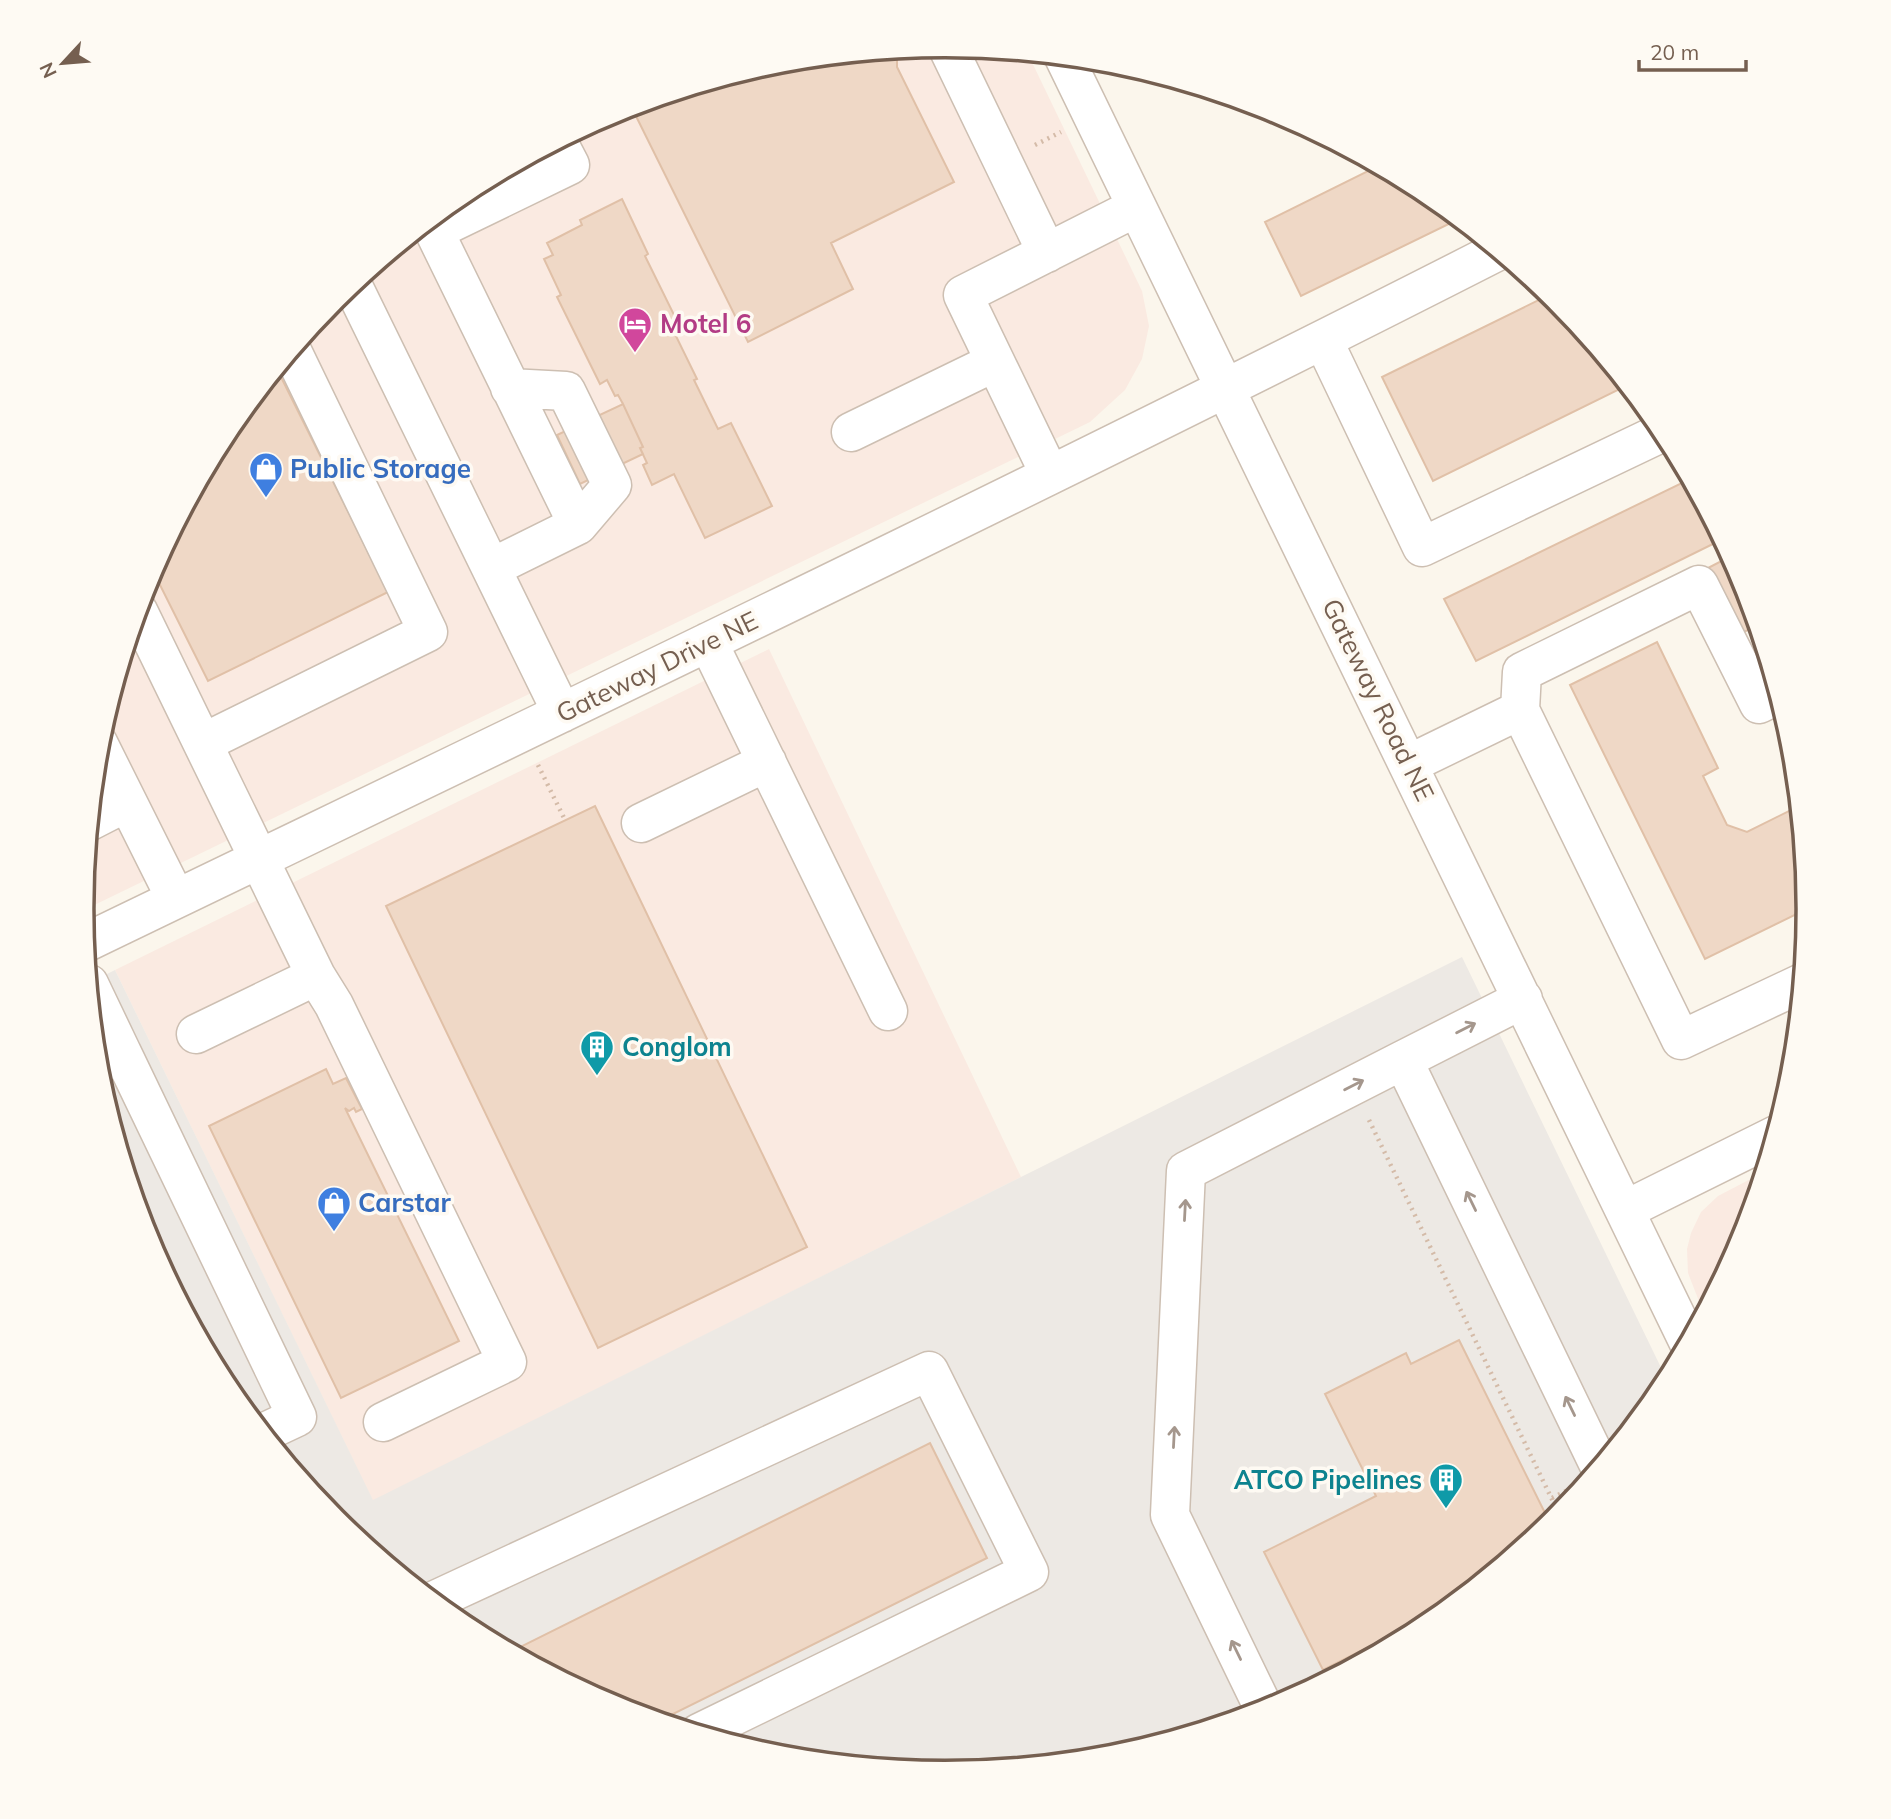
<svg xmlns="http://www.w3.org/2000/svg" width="1891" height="1819" font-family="Mulish,sans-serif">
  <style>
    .commercial { fill: #faeae1 }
    .industrial { fill: #ede9e4 }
    .building { fill: #efd8c6; stroke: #e0c0a7; stroke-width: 2 }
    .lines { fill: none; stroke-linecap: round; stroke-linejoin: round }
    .minor-casing { stroke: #cdbfb2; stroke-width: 41 }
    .path { stroke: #d4bba8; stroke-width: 4.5; stroke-dasharray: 2 5; stroke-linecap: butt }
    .minor { stroke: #fff; stroke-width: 38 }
    .oneway { stroke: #a5978d }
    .labels { text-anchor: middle; stroke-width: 7; stroke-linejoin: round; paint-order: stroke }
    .hotel-label { font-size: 26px; font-weight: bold; fill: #b23c85; stroke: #fefaf3; text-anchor: start }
    .shop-label { font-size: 26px; font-weight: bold; fill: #366cbe; stroke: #fefaf3; text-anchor: start }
    .street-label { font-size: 26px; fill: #755f50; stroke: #fefaf3 }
    .culture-label { font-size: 26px; font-weight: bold; fill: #0d838f; stroke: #fefaf3; text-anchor: start }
    .rim { fill: none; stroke: #755f50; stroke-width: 3.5 }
  </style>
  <rect width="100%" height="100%" fill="#fbf6ec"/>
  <path class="commercial" d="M 946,46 L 1028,54 L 1142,291 L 1149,326 L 1142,359 L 1125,390 L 1090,422 L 82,911 L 98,741 L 147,578 L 227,429 L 335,298 L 466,191 L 615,111 L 777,62 Z
    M 769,649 L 1021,1177 L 373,1501 L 115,970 Z
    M 1764,1172 L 1744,1241 L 1704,1314 L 1688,1273 L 1687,1249 L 1691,1233 L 1701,1212 L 1718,1196 Z"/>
  <path class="industrial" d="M 1462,957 L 1668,1382 L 1664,1390 L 1556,1521 L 1425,1628 L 1276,1708 L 1114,1757 L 945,1773 L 777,1757 L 614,1708 L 465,1628 L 334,1520 L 227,1389 L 147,1240 L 98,1078 L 89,983 L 115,970 L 373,1500 Z"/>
  <path class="building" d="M 897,50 L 897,67 L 954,182 L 831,243 L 853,289 L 748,342 L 631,106 L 777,62 Z
    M 1378,166 L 1426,191 L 1459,219 L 1301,296 L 1265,222 Z
    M 622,199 L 648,254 L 645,256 L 679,325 L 672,328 L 697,379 L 694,380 L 718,429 L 731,423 L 772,506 L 705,538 L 674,474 L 652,485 L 643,465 L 647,463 L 640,448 L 643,447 L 623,404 L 618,395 L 615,396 L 607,380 L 600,384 L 557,297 L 561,295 L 544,259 L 553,255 L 547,243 L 582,225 L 580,220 Z
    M 1551,294 L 1628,385 L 1433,481 L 1382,377 Z
    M 277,369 L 388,592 L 208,681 L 152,569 L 227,429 Z
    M 623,404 L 643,447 L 640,448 L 643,454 L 580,484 L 557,435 Z
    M 1690,479 L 1723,539 L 1476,661 L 1444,599 Z
    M 1731,556 L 1744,579 L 1758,625 L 1740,634 L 1708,568 Z
    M 1657,642 L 1718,768 L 1703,776 L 1727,825 L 1747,832 L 1799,806 L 1809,908 L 1705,959 L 1570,685 Z
    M 595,806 L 807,1247 L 598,1348 L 386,906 Z
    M 326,1069 L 333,1084 L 346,1078 L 362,1109 L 356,1112 L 354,1108 L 349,1111 L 345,1108 L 459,1341 L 341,1398 L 209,1126 Z
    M 1459,1340 L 1551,1525 L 1454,1604 L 1323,1670 L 1264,1552 L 1376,1496 L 1325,1394 L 1406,1353 L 1411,1364 Z
    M 930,1443 L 987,1558 L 659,1721 L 614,1708 L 510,1652 Z"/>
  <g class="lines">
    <g class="minor-casing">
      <path id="minor" d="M 947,46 L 1047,253
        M 1064,57 L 1689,1343
        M 352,284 L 562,713
        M 1323,340 L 1422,547 L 1665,431
        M 510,388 L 566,391 L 612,485 L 578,525
        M 851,432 L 995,362
        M 1050,475 L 963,295 L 1137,207
        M 491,568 L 578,525 L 434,231 L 570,165 L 558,142
        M 138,611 L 316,976 L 196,1034
        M 708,642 L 888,1011
        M 1520,710 L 1522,672 L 1699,585 L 1759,704 L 1779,694
        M 98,743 L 176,899
        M 203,743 L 428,632 L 292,351
        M 1409,764 L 1520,710 L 1681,1040 L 1802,983
        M 90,821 L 127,802
        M 641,823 L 767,762
        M 85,943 C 557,715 1031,489 1498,251
        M 316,976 L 334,1005 L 507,1362 L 383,1422
        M 89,984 L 122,1053 L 97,1065
        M 1523,999 L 1403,1060 L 1600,1467
        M 122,1053 L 297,1417 L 263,1433
        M 1625,1210 L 1776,1135
        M 433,1601 L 929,1371 L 1029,1572 L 699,1733
        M 1265,1711 L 1170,1515 L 1186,1171 L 1403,1060"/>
    </g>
    <path class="path" d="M 1035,145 L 1061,132
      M 538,765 L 565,820
      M 1369,1120 L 1560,1516
      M 1728,1270 L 1731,1254 L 1748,1227
      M 1552,1498 L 1572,1488"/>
    <use href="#minor" class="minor"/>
  </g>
  <defs><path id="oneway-shaft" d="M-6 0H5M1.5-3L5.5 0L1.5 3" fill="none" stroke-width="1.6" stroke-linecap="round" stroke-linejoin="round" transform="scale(1.75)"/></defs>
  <g class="oneway">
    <use href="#oneway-shaft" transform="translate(1466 1028) rotate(-27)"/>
    <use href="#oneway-shaft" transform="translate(1354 1085) rotate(-27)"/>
    <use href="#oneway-shaft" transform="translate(1471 1201) rotate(-116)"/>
    <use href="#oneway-shaft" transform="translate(1185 1210) rotate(-87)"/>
    <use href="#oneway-shaft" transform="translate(1570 1406) rotate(-116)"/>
    <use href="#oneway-shaft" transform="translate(1174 1437) rotate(-87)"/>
    <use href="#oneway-shaft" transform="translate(1236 1650) rotate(-116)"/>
  </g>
  <defs>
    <g id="hotel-pin" transform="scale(1.75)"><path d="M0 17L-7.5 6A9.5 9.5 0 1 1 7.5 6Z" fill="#d1479c" stroke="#fefaf3"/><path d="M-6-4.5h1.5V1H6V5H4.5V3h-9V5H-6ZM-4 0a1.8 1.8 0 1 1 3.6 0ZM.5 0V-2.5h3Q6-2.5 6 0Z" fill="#fff"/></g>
    <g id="shop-pin" transform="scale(1.75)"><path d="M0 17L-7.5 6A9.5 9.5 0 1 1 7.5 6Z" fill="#3f7fe0" stroke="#fefaf3"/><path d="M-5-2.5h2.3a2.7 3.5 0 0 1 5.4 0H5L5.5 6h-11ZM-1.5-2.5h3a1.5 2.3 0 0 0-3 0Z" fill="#fff"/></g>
    <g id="building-pin" transform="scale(1.75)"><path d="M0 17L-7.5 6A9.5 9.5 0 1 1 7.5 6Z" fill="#0f9aa8" stroke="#fefaf3"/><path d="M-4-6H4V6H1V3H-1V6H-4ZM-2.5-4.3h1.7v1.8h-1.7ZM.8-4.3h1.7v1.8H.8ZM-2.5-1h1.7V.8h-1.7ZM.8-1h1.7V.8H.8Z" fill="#fff"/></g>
  </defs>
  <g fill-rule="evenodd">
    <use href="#hotel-pin" x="635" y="324"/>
    <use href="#shop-pin" x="266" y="469"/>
    <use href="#building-pin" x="597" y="1047"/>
    <use href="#shop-pin" x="334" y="1203"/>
    <use href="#building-pin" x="1446" y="1480"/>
  </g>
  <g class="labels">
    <g class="hotel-label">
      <text x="660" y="333">Motel 6</text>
    </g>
    <g class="shop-label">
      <text x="290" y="478">Public Storage</text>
      <text x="358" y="1212">Carstar</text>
    </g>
    <g class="street-label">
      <text transform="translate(657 667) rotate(-26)" y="9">Gateway Drive NE</text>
      <text transform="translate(1378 700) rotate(64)" y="9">Gateway Road NE</text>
    </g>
    <g class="culture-label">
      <text x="622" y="1056">Conglom</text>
      <text x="1422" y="1489" text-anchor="end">ATCO Pipelines</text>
    </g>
  </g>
  <path d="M0 0H1891V1819H0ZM94 909a851 851 0 1 1 1702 0a851 851 0 1 1-1702 0Z" fill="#fefaf3" fill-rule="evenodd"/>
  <path class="rim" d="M94 909a851 851 0 1 1 1702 0a851 851 0 1 1-1702 0Z"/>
  <g transform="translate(63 63) rotate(244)" stroke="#fefaf3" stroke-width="5" paint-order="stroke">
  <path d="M0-5L12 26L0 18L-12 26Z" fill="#755f50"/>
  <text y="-10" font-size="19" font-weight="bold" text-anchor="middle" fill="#755f50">N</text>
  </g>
  <path d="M1639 60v10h107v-10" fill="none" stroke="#755f50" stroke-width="3.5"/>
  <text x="1650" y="60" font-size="21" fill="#755f50" stroke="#fefaf3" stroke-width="5" paint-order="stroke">20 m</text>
</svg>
